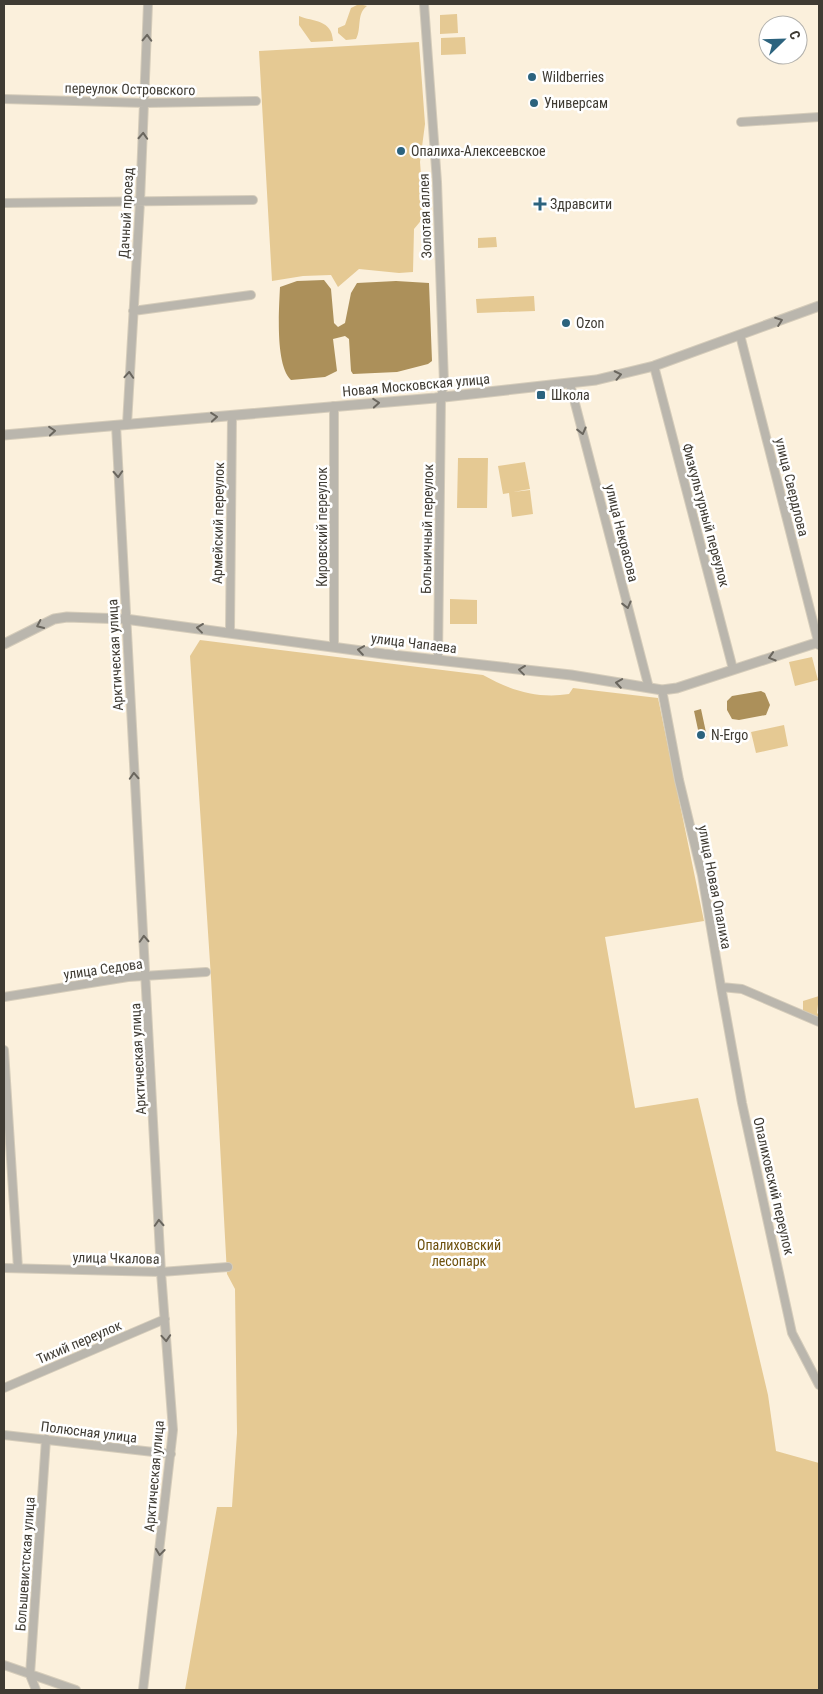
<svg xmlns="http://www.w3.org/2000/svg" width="823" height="1694" font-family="'Roboto Condensed',sans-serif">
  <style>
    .green { fill: #e5c993 }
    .water { fill: #ac905a }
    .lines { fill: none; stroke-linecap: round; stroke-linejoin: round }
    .minor-casing { stroke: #d5ccba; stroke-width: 10 }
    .tertiary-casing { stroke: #d5ccba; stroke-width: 11 }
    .minor { stroke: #bab6ad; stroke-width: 8 }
    .tertiary { stroke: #bab6ad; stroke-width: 9 }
    .oneway { stroke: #6a665e }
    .poi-dot { fill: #2c637e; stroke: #fff; stroke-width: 2 }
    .labels { text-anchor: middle; stroke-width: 5; stroke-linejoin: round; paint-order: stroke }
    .poi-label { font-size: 14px; fill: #3f3b33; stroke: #fff; text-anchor: start }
    .street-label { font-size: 14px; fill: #3f3b33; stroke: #fff }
    .park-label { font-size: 14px; fill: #6d500c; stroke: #fff }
  </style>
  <rect width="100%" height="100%" fill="#fbf0dc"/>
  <path class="green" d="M 359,4 L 367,6 C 356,14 362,28 356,39 L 346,40 L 338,33 L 338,28 L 345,25 L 351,8 Z
    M 457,14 L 458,33 L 440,34 L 440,15 Z
    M 299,16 C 313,22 332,19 333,41 L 311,42 L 299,25 Z
    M 465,37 L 466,54 L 441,55 L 441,38 Z
    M 419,42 L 425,124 L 420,162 L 424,217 L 414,229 L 413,272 L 399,273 L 359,269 L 338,287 L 331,275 L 303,276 L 272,281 L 259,51 Z
    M 496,237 L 497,247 L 478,248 L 478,238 Z
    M 534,296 L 535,311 L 477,313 L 476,299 Z
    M 458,458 L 488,458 L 487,508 L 457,508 Z
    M 525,462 L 530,489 L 513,492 L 530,490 L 533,514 L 512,517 L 509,493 L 503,494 L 498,466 Z
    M 450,599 L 477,600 L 477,624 L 450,624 Z
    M 200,640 L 483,675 C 510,690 537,699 569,694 L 573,688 L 658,698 L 704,921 L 605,937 L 635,1108 L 698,1098 L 768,1395 L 776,1451 L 819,1463 L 819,1690 L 185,1690 L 217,1507 L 232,1507 L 237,1433 L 235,1289 L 227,1274 L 211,978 L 190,656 Z
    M 812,657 L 818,680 L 795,686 L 789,662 Z
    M 784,725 L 788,746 L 756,753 L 751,732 Z
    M 819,996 L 817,1013 L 819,1015 L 819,1020 L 803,1013 L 803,1001 Z"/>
  <path class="water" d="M 324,280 L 331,289 L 334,323 L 338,327 L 345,323 L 351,293 L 357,283 L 396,281 L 429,283 L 432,361 L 428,364 L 397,372 L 353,374 L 351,371 L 349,339 L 345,336 L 333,339 L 337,371 L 325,377 L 291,380 C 275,365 279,309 280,287 L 297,281 Z
    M 761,691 L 765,693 L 770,705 L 766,715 L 739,720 L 732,719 L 727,710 L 727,701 L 732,696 Z
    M 701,709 L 707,737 L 700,739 L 694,711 Z"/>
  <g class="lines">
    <g class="minor-casing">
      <path id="minor" d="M 424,4 L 437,182 L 444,383 L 441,398 L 438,660
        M 4,99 L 145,103 L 256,101
        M 741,122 L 819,117
        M 4,203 L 253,200
        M 133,311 L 251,295
        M 740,335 L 819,645
        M 654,366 L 733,669
        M 570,384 L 649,688
        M 127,424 L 140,202 L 148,4
        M 116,425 L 161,1272 L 173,1430 L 143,1690
        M 230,632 L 232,415
        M 334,647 L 334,406
        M 662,690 L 679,780 L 702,875 L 721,987 L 742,989 L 819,1022
        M 721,987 L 742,1103 L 792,1333 L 819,1385
        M 4,997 L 128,977 L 206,972
        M 4,1050 L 18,1268
        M 4,1268 L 161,1272 L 228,1267
        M 4,1388 L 165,1319
        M 4,1435 L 171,1454
        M 4,1665 L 76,1690
        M 36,1690 L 30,1675 L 46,1439"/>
    </g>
    <g class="tertiary-casing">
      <path id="tertiary" d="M 4,435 L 435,398 L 596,380 L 654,366 L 819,306
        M 4,644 L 54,619 L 67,617 L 125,619 L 384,654 L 571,675 L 662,690 L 677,688 L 819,642"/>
    </g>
    <use href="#minor" class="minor"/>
    <use href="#tertiary" class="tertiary"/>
  </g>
  <defs><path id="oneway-chevron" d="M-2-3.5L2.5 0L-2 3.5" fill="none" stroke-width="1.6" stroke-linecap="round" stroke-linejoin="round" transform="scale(1.25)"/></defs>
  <g class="oneway">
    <use href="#oneway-chevron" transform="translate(147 38) rotate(-88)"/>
    <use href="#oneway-chevron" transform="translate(143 136) rotate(-87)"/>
    <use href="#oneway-chevron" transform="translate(779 321) rotate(-20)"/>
    <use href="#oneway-chevron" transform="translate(129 375) rotate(-86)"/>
    <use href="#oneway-chevron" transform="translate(618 375) rotate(-12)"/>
    <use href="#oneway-chevron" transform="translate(376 403) rotate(-4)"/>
    <use href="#oneway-chevron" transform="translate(214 417) rotate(-5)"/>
    <use href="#oneway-chevron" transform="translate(52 431) rotate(-5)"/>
    <use href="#oneway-chevron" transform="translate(582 431) rotate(76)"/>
    <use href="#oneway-chevron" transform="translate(118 474) rotate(87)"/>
    <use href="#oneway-chevron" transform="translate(627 605) rotate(76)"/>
    <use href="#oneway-chevron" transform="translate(40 625) rotate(155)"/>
    <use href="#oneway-chevron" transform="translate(200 628) rotate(-173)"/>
    <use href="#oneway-chevron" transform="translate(361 650) rotate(-172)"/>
    <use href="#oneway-chevron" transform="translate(772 657) rotate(163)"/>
    <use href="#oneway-chevron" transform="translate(522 670) rotate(-173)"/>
    <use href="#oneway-chevron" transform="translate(619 683) rotate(-171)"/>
    <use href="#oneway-chevron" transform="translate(134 776) rotate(-93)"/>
    <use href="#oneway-chevron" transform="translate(144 939) rotate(-93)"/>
    <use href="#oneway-chevron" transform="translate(159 1223) rotate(-93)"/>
    <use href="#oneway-chevron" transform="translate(166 1338) rotate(86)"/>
    <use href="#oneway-chevron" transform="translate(160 1552) rotate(97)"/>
  </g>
  <g class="poi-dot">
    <circle cx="532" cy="77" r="5"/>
    <circle cx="534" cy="103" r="5"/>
    <circle cx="401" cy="151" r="5"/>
    <path d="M537.5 196.5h5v5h5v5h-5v5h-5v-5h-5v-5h5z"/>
    <circle cx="566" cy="323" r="5"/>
    <rect x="536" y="390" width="10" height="10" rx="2.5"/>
    <circle cx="701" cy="735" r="5"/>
  </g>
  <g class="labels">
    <g class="poi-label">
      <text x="542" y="82">Wildberries</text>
      <text x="544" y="108">Универсам</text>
      <text x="411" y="156">Опалиха-Алексеевское</text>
      <text x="550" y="209">Здравсити</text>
      <text x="576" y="328">Ozon</text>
      <text x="551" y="400">Школа</text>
      <text x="711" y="740">N-Ergo</text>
    </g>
    <g class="street-label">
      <text transform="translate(130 89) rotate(1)" y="5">переулок Островского</text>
      <text transform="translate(126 213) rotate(-87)" y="5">Дачный проезд</text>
      <text transform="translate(425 216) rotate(-92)" y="5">Золотая аллея</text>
      <text transform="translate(416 385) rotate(-5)" y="5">Новая Московская улица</text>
      <text transform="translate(792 487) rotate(76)" y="5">улица Свердлова</text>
      <text transform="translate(706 515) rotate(75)" y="5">Физкультурный переулок</text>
      <text transform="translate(218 523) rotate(-89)" y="5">Армейский переулок</text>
      <text transform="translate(322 527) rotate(-90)" y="5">Кировский переулок</text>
      <text transform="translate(427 529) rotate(-89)" y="5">Больничный переулок</text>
      <text transform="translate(622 533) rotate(76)" y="5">улица Некрасова</text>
      <text transform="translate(414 643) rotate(7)" y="5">улица Чапаева</text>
      <text transform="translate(115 655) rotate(-93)" y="5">Арктическая улица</text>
      <text transform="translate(715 887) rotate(79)" y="5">улица Новая Опалиха</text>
      <text transform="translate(103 969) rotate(-8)" y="5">улица Седова</text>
      <text transform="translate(138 1059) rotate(-93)" y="5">Арктическая улица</text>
      <text transform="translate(774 1186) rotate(77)" y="5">Опалиховский переулок</text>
      <text transform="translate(116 1258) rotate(1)" y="5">улица Чкалова</text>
      <text transform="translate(79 1342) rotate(-23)" y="5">Тихий переулок</text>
      <text transform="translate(89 1432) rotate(7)" y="5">Полюсная улица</text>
      <text transform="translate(154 1476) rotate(-85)" y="5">Арктическая улица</text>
      <text transform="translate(25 1564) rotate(-86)" y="5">Большевистская улица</text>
    </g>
    <g class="park-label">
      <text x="459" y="1250">Опалиховский<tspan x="459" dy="16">лесопарк</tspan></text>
    </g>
  </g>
  <rect width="823" height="1694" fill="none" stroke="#3f3b33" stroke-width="10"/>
  <g transform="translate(783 40) rotate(67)"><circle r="24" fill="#ffffff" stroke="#b2b1ad"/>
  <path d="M0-4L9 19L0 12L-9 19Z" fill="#2c637e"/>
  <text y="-8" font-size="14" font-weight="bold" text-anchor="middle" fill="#3f3b33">С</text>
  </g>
</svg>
